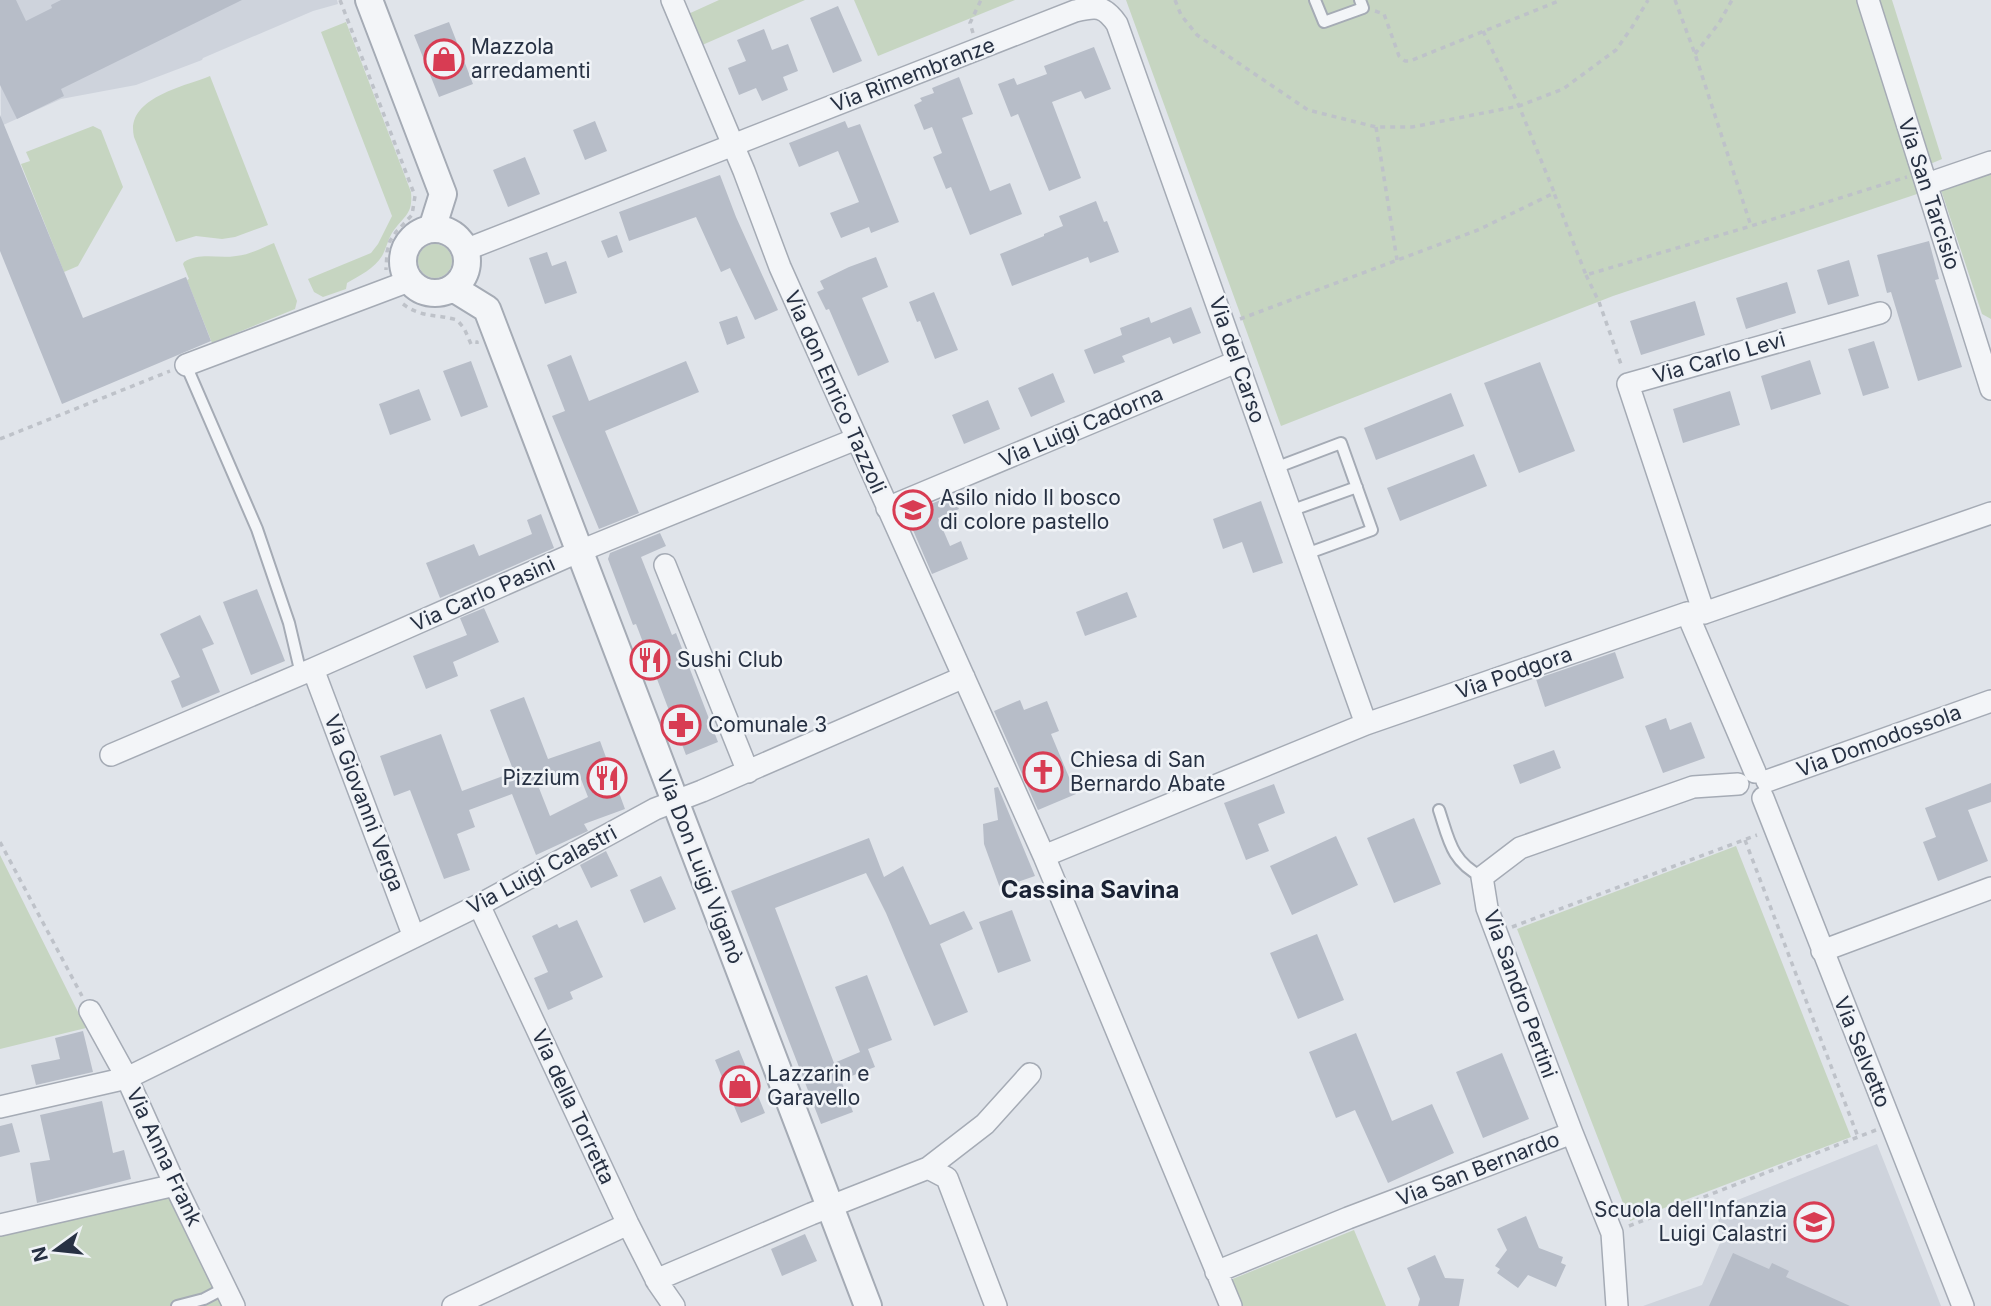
<svg xmlns="http://www.w3.org/2000/svg" width="1991" height="1306" font-family="Inter,sans-serif">
  <style>
    .built { fill: #ced3dc }
    .green { fill: #c6d5c1 }
    .building { fill: #b7bdc8; fill-rule: evenodd }
    .lines { fill: none; stroke-linecap: round; stroke-linejoin: round }
    .service-casing { stroke: #a5abb5; stroke-width: 14 }
    .minor-casing { stroke: #a5abb5; stroke-width: 24 }
    .tertiary-casing { stroke: #a5abb5; stroke-width: 30 }
    .path { stroke: #bec2c9; stroke-width: 3.5; stroke-dasharray: 5 5; stroke-linecap: butt }
    .service { stroke: #f3f5f8; stroke-width: 10 }
    .minor { stroke: #f3f5f8; stroke-width: 21 }
    .tertiary { stroke: #f3f5f8; stroke-width: 26 }
    .labels { text-anchor: middle; stroke-width: 5; stroke-linejoin: round; paint-order: stroke }
    .poi-label { font-size: 21px; fill: #273143; stroke: #f0f3f7; text-anchor: start }
    .street-label { font-size: 21px; fill: #273143; stroke: #f0f3f7 }
    .quarter-label { font-size: 24px; font-weight: bold; fill: #1a2234; stroke: #f0f3f7 }
  </style>
  <rect width="100%" height="100%" fill="#e0e4ea"/>
  <path class="built" d="M 0,0 L 337,0 L 338,4 L 313,11 L 203,58 L 202,60 L 136,85 L 61,99 L 1,126 Z
    M 1877,1144 L 1941,1306 L 1643,1306 L 1702,1285 L 1723,1236 L 1715,1209 Z"/>
  <path class="green" d="M 719,0 L 805,0 L 700,46 L 686,15 Z
    M 854,0 L 1015,0 L 878,56 Z
    M 1126,0 L 1892,0 L 1942,159 L 1923,167 L 1920,193 L 1613,296 L 1281,426 Z
    M 346,22 L 411,192 C 413,214 405,215 394,230 C 388,238 387,247 382,256 C 375,268 359,276 347,283 L 346,289 L 323,297 L 314,292 L 308,279 L 371,253 L 378,244 L 392,216 L 321,32 Z
    M 210,76 L 268,225 L 235,237 L 222,239 L 196,236 L 176,242 L 134,137 C 125,98 183,87 210,76 Z
    M 93,126 L 101,130 L 123,187 L 78,266 L 64,272 L 21,164 L 30,161 L 26,152 Z
    M 1991,172 L 1991,319 L 1982,314 L 1941,190 Z
    M 274,243 L 297,301 L 295,309 L 212,343 L 187,280 L 189,279 L 183,264 L 184,262 C 201,252 217,259 236,256 C 249,255 262,248 274,243 Z
    M418 261a17 17 0 1 1 34 0a17 17 0 1 1-34 0Z
    M 1736,846 L 1851,1137 L 1630,1221 L 1517,929 Z
    M 0,855 L 86,1028 L 0,1049 Z
    M 173,1192 L 227,1306 L 0,1306 L 0,1235 Z
    M 1354,1230 L 1386,1306 L 1243,1306 L 1230,1280 Z"/>
  <path class="building" d="M 0,0 L 16,0 L 26,21 L 52,8 L 51,5 L 61,0 L 242,0 L 61,89 L 64,96 L 17,119 L 0,85 Z
    M 838,6 L 862,61 L 833,73 L 810,18 Z
    M 449,22 L 473,84 L 439,97 L 414,35 Z
    M 764,29 L 772,50 L 788,44 L 798,71 L 783,77 L 788,90 L 762,101 L 756,88 L 739,95 L 728,68 L 746,61 L 737,40 Z
    M 1094,47 L 1111,89 L 1085,99 L 1081,91 L 1052,102 L 1081,178 L 1049,191 L 1018,114 L 1011,117 L 998,84 L 1014,78 L 1017,85 L 1047,74 L 1044,66 Z
    M 959,77 L 973,114 L 962,118 L 990,191 L 1010,183 L 1022,214 L 970,235 L 951,187 L 946,189 L 933,157 L 942,153 L 932,127 L 924,130 L 914,105 L 922,101 L 920,98 L 934,93 L 932,88 Z
    M 0,115 L 83,318 L 186,277 L 211,341 L 62,404 L 0,251 Z
    M 595,121 L 607,151 L 585,160 L 573,130 Z
    M 845,121 L 848,128 L 860,124 L 899,222 L 871,233 L 869,227 L 841,238 L 830,213 L 859,202 L 838,151 L 799,167 L 789,143 Z
    M 525,157 L 540,194 L 508,207 L 493,170 Z
    M 720,175 L 736,217 L 778,310 L 755,320 L 730,268 L 721,272 L 696,217 L 629,241 L 619,212 Z
    M 1096,201 L 1104,222 L 1107,221 L 1119,252 L 1090,263 L 1088,257 L 1012,286 L 1000,254 L 1044,236 L 1044,234 L 1063,226 L 1059,216 Z
    M 617,235 L 623,252 L 608,258 L 601,241 Z
    M 1929,241 L 1939,279 L 1935,280 L 1962,367 L 1918,381 L 1891,292 L 1887,293 L 1877,255 Z
    M 547,252 L 552,266 L 566,261 L 577,293 L 545,304 L 529,258 Z
    M 876,257 L 888,287 L 862,298 L 889,362 L 858,376 L 829,309 L 826,310 L 817,292 L 824,289 L 820,281 L 849,267 Z
    M 1849,260 L 1859,296 L 1828,305 L 1817,270 Z
    M 1787,282 L 1796,313 L 1746,329 L 1736,298 Z
    M 934,292 L 958,350 L 935,359 L 920,321 L 917,322 L 909,302 Z
    M 1695,301 L 1705,335 L 1641,355 L 1630,321 Z
    M 1191,307 L 1201,333 L 1173,344 L 1170,337 L 1122,356 L 1125,362 L 1094,374 L 1084,350 L 1122,335 L 1120,328 L 1149,317 L 1151,323 Z
    M 737,316 L 745,338 L 727,345 L 719,322 Z
    M 1874,341 L 1889,388 L 1863,396 L 1848,349 Z
    M 571,355 L 589,401 L 686,361 L 699,392 L 605,431 L 639,513 L 599,529 L 552,416 L 565,411 L 547,365 Z
    M 1810,360 L 1821,394 L 1771,410 L 1761,376 Z
    M 471,361 L 488,407 L 461,417 L 443,371 Z
    M 1540,362 L 1575,451 L 1519,473 L 1484,383 Z
    M 1053,373 L 1065,402 L 1031,417 L 1018,388 Z
    M 419,389 L 431,420 L 390,435 L 379,404 Z
    M 1730,391 L 1740,425 L 1683,443 L 1673,409 Z
    M 1451,393 L 1464,426 L 1376,460 L 1364,428 Z
    M 988,400 L 1000,429 L 964,444 L 952,415 Z
    M 1474,454 L 1487,486 L 1400,521 L 1387,488 Z
    M 953,495 L 959,509 L 938,518 L 950,546 L 961,541 L 968,559 L 932,574 L 906,514 Z
    M 1261,501 L 1283,563 L 1253,573 L 1242,542 L 1223,549 L 1213,519 Z
    M 541,514 L 554,548 L 440,598 L 426,563 L 474,544 L 479,556 L 532,534 L 527,520 Z
    M 660,533 L 666,546 L 641,557 L 672,635 L 676,633 L 718,742 L 686,755 L 636,624 L 633,625 L 608,559 L 610,553 Z
    M 257,589 L 285,661 L 251,675 L 223,602 Z
    M 1127,592 L 1137,617 L 1085,636 L 1076,612 Z
    M 484,608 L 499,642 L 453,662 L 458,676 L 426,689 L 413,656 L 467,635 L 460,618 Z
    M 200,615 L 214,644 L 202,649 L 220,692 L 182,708 L 171,681 L 180,677 L 160,634 Z
    M 1615,652 L 1624,678 L 1545,707 L 1536,679 Z
    M 524,697 L 548,759 L 600,741 L 625,809 L 584,824 L 588,831 L 536,855 L 512,794 L 469,810 L 475,827 L 457,834 L 470,870 L 444,879 L 410,790 L 394,796 L 380,756 L 441,734 L 462,791 L 514,772 L 490,710 ZM 579,774 L 588,797 L 550,816 L 539,788 Z
    M 1020,700 L 1024,710 L 1047,701 L 1059,731 L 1051,734 L 1076,794 L 1038,810 L 994,711 Z
    M 1666,718 L 1670,730 L 1691,722 L 1705,758 L 1663,773 L 1645,726 Z
    M 1554,750 L 1561,768 L 1520,784 L 1513,765 Z
    M 1991,783 L 1991,802 L 1968,810 L 1988,861 L 1938,881 L 1923,842 L 1936,837 L 1925,808 Z
    M 1274,784 L 1285,813 L 1258,824 L 1269,851 L 1246,860 L 1224,803 Z
    M 998,787 L 1035,876 L 1000,888 L 984,844 L 983,824 L 998,820 L 994,788 Z
    M 1414,818 L 1441,884 L 1394,903 L 1367,838 Z
    M 1336,836 L 1358,885 L 1292,915 L 1270,866 Z
    M 869,838 L 884,877 L 903,866 L 930,925 L 964,911 L 973,929 L 940,944 L 968,1012 L 934,1026 L 886,913 L 866,873 L 775,908 L 834,1063 L 860,1052 L 835,987 L 867,975 L 892,1040 L 868,1049 L 875,1067 L 841,1080 L 853,1112 L 821,1124 L 731,891 Z
    M 606,851 L 618,876 L 591,888 L 580,865 Z
    M 661,876 L 676,909 L 644,923 L 630,890 Z
    M 1012,910 L 1031,961 L 998,973 L 979,922 Z
    M 577,920 L 603,977 L 570,992 L 573,999 L 548,1010 L 534,978 L 548,972 L 532,936 L 557,924 L 559,928 Z
    M 1317,934 L 1344,1000 L 1298,1019 L 1270,953 Z
    M 83,1031 L 93,1072 L 36,1085 L 31,1065 L 60,1059 L 55,1038 Z
    M 1356,1033 L 1392,1121 L 1432,1104 L 1454,1153 L 1388,1183 L 1355,1110 L 1336,1118 L 1309,1052 Z
    M 739,1050 L 765,1113 L 741,1123 L 715,1060 Z
    M 1502,1053 L 1529,1119 L 1483,1138 L 1456,1072 Z
    M 102,1101 L 113,1153 L 124,1150 L 131,1179 L 37,1203 L 30,1163 L 50,1160 L 40,1115 Z
    M 12,1123 L 20,1152 L 0,1157 L 0,1126 Z
    M 1526,1216 L 1539,1248 L 1563,1257 L 1561,1263 L 1566,1265 L 1556,1287 L 1528,1275 L 1518,1288 L 1497,1273 L 1500,1269 L 1495,1266 L 1507,1250 L 1497,1229 Z
    M 805,1234 L 817,1261 L 782,1276 L 771,1249 Z
    M 1733,1253 L 1769,1269 L 1772,1263 L 1789,1271 L 1786,1277 L 1850,1306 L 1709,1306 Z
    M 1435,1255 L 1445,1278 L 1464,1279 L 1459,1306 L 1418,1306 L 1420,1299 L 1407,1268 Z"/>
  <g class="lines">
    <g class="service-casing">
      <path id="service" d="M 1315,0 L 1324,22 L 1363,8 L 1360,0
        M 186,365 L 257,529 L 289,623 L 301,674
        M 1275,468 L 1341,443 L 1372,530 L 1306,554
        M 1290,511 L 1357,487
        M 1439,810 C 1449,840 1451,861 1482,877
        M 177,1306 L 204,1299 L 225,1288"/>
    </g>
    <g class="minor-casing">
      <path id="minor" d="M 672,0 L 744,171 L 780,267 L 1044,856 L 1231,1306
        M 1868,0 L 1991,389
        M 1927,184 L 1991,162
        M 465,250 L 1075,11 C 1096,6 1104,5 1117,24 L 1366,724
        M 186,365 L 409,281
        M 887,508 L 1236,362
        M 665,565 L 748,772
        M 1687,613 L 1755,772
        M 1704,613 L 1628,384 L 1880,313
        M 313,669 L 414,937
        M 111,755 L 313,669 L 580,551 L 856,439
        M 1767,781 L 1991,701
        M 1763,798 L 1963,1306
        M 1044,856 L 1366,724 L 1687,613 L 1704,613 L 1991,513
        M 479,905 L 628,1224 L 658,1283 L 674,1306
        M 1822,951 L 1991,888
        M 90,1011 L 127,1078 L 175,1185 L 234,1306
        M 0,1107 L 127,1078 L 479,905 L 655,809 L 702,791 L 964,677
        M 1572,1133 L 1487,908 L 1482,877 L 1520,848 L 1693,787 L 1738,784
        M 928,1168 L 947,1178 L 996,1306
        M 0,1225 L 175,1185
        M 1216,1272 L 1348,1218 L 1572,1133 L 1612,1233 L 1617,1306
        M 656,1280 L 811,1214 L 928,1168 L 985,1124 L 1030,1074
        M 453,1306 L 628,1224"/>
    </g>
    <g class="tertiary-casing">
      <path id="tertiary" d="M 369,0 L 443,194 L 432,229
        M403 261a32 32 0 1 1 64 0a32 32 0 1 1-64 0Z
        M 453,288 L 487,309 L 868,1306"/>
    </g>
    <path class="path" d="M 340,0 L 415,196 L 412,215 L 396,232 L 390,241 L 387,252 L 386,270
      M 1175,0 L 1181,15 L 1197,35 L 1308,110 L 1376,127 L 1412,127 L 1519,106 L 1563,89 L 1616,50 L 1632,27 L 1648,0
      M 1675,0 L 1695,54 L 1751,226
      M 1375,11 L 1384,14 L 1399,56 L 1405,61 L 1410,61 L 1561,0
      M 1483,31 L 1519,106 L 1554,192
      M 973,33 L 970,23 L 981,0
      M 1695,54 L 1719,23 L 1732,0
      M 1376,127 L 1397,260
      M 1586,275 L 1599,302 L 1622,367
      M 403,304 C 421,318 437,314 457,320 L 464,328 L 471,344 L 477,342 L 477,344
      M 1240,319 L 1478,230 L 1554,193 L 1586,275 L 1751,226 L 1907,177
      M 0,439 L 170,371
      M 1745,840 L 1858,1137
      M 0,842 L 82,996
      M 1512,927 L 1757,835
      M 1629,1226 L 1876,1130"/>
    <use href="#service" class="service"/>
    <use href="#minor" class="minor"/>
    <use href="#tertiary" class="tertiary"/>
  </g>
  <defs>
    <g id="shop-ring" transform="scale(2.0125)"><circle r="9.5" fill="#f0f3f7" stroke="#d83c53" stroke-width="1.5"/><path d="M-5-2.5h2.3a2.7 3.5 0 0 1 5.4 0H5L5.5 6h-11ZM-1.5-2.5h3a1.5 2.3 0 0 0-3 0Z" fill="#d83c53"/></g>
    <g id="school-ring" transform="scale(2.0125)"><circle r="9.5" fill="#f0f3f7" stroke="#d83c53" stroke-width="1.5"/><path d="M0-5L7-2L0 1L-7-2ZM-4 1L0 2.5L4 1V4Q0 6-4 4Z" fill="#d83c53"/></g>
    <g id="restaurant-ring" transform="scale(2.0125)"><circle r="9.5" fill="#f0f3f7" stroke="#d83c53" stroke-width="1.5"/><path d="M-5-6h1v4h1v-4h1v4h1v-4h1v5L-1.5 .5V6h-2V.5L-5-1ZM5-6V6H3V1.5H1.5Q1.5-4 5-6Z" fill="#d83c53"/></g>
    <g id="pharmacy-ring" transform="scale(2.0125)"><circle r="9.5" fill="#f0f3f7" stroke="#d83c53" stroke-width="1.5"/><path d="M-2-6h4v4h4v4h-4v4h-4v-4h-4v-4h4Z" fill="#d83c53"/></g>
    <g id="church-ring" transform="scale(2.0125)"><circle r="9.5" fill="#f0f3f7" stroke="#d83c53" stroke-width="1.5"/><path d="M-1.2-6h2.4v3.5h3.3v2.4h-3.3V6h-2.4V-.1h-3.3v-2.4h3.3Z" fill="#d83c53"/></g>
  </defs>
  <g fill-rule="evenodd">
    <use href="#shop-ring" x="444" y="59"/>
    <use href="#school-ring" x="913" y="510"/>
    <use href="#restaurant-ring" x="650" y="660"/>
    <use href="#pharmacy-ring" x="681" y="725"/>
    <use href="#church-ring" x="1043" y="772"/>
    <use href="#restaurant-ring" x="607" y="778"/>
    <use href="#shop-ring" x="740" y="1086"/>
    <use href="#school-ring" x="1814" y="1222"/>
  </g>
  <g class="labels">
    <g class="poi-label">
      <text x="471" y="54">Mazzola<tspan x="471" dy="24">arredamenti</tspan></text>
      <text x="940" y="505">Asilo nido Il bosco<tspan x="940" dy="24">di colore pastello</tspan></text>
      <text x="677" y="667">Sushi Club</text>
      <text x="708" y="732">Comunale 3</text>
      <text x="1070" y="767">Chiesa di San<tspan x="1070" dy="24">Bernardo Abate</tspan></text>
      <text x="580" y="785" text-anchor="end">Pizzium</text>
      <text x="767" y="1081">Lazzarin e<tspan x="767" dy="24">Garavello</tspan></text>
      <text x="1787" y="1217" text-anchor="end">Scuola dell'Infanzia<tspan x="1787" dy="24">Luigi Calastri</tspan></text>
    </g>
    <g class="street-label">
      <text transform="translate(913 75) rotate(-21)" y="7">Via Rimembranze</text>
      <text transform="translate(1929 194) rotate(72)" y="7">Via San Tarcisio</text>
      <text transform="translate(1719 358) rotate(-16)" y="7">Via Carlo Levi</text>
      <text transform="translate(1237 360) rotate(71)" y="7">Via del Carso</text>
      <text transform="translate(835 392) rotate(66)" y="7">Via don Enrico Tazzoli</text>
      <text transform="translate(1081 427) rotate(-23)" y="7">Via Luigi Cadorna</text>
      <text transform="translate(483 594) rotate(-24)" y="7">Via Carlo Pasini</text>
      <text transform="translate(1514 673) rotate(-19)" y="7">Via Podgora</text>
      <text transform="translate(1879 741) rotate(-20)" y="7">Via Domodossola</text>
      <text transform="translate(364 803) rotate(69)" y="7">Via Giovanni Verga</text>
      <text transform="translate(700 867) rotate(69)" y="7">Via Don Luigi Viganò</text>
      <text transform="translate(542 870) rotate(-28)" y="7">Via Luigi Calastri</text>
      <text transform="translate(1520 994) rotate(70)" y="7">Via Sandro Pertini</text>
      <text transform="translate(1862 1052) rotate(68)" y="7">Via Selvetto</text>
      <text transform="translate(573 1107) rotate(65)" y="7">Via della Torretta</text>
      <text transform="translate(164 1157) rotate(65)" y="7">Via Anna Frank</text>
      <text transform="translate(1478 1169) rotate(-21)" y="7">Via San Bernardo</text>
    </g>
    <g class="quarter-label">
      <text x="1090" y="898">Cassina Savina</text>
    </g>
  </g>
  <g transform="translate(56 1250) rotate(255)" stroke="#f0f3f7" stroke-width="5" paint-order="stroke">
  <path d="M0-5L12 26L0 18L-12 26Z" fill="#273143"/>
  <text y="-10" font-size="19" font-weight="bold" text-anchor="middle" fill="#273143">N</text>
  </g>
</svg>
